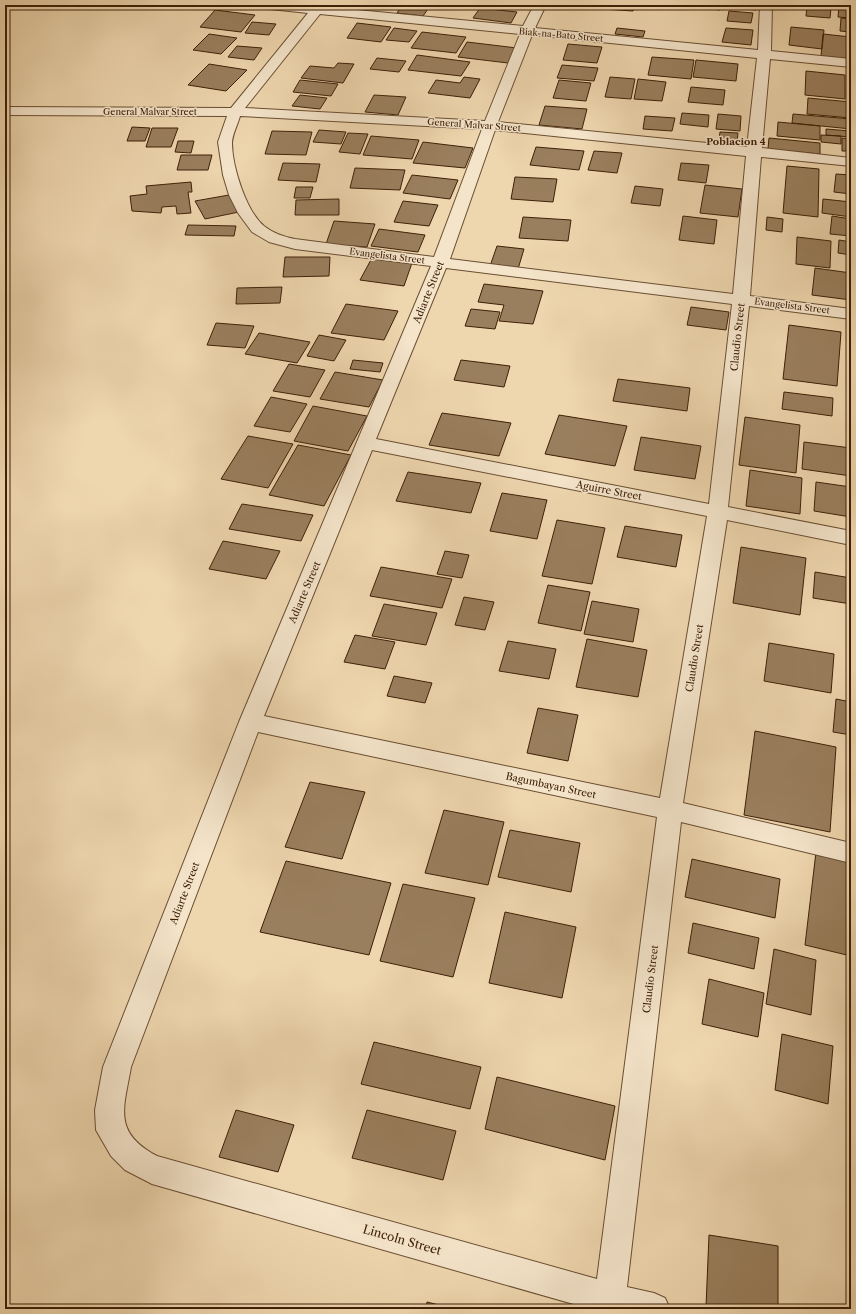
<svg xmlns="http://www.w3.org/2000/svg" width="856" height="1314" font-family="'Libre Caslon Text',serif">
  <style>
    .building { fill: #9a7f5e; stroke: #3e2008 }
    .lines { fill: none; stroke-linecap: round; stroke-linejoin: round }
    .minor-casing { stroke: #6a4e32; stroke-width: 2 }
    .minor { fill: #f4e4ca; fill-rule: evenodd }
    .labels { text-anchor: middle; stroke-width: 3; stroke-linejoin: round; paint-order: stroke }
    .far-street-label { font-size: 9px; fill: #3e2008; stroke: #f4e4ca }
    .far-quarter-label { font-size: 10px; font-weight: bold; fill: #3e2008; stroke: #f4e4ca }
    .street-label { font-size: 10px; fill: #3e2008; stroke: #f4e4ca }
    .near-street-label { font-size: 12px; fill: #3e2008; stroke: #f4e4ca }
  </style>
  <rect width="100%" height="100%" fill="#eed6ae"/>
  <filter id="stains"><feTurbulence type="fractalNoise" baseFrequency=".005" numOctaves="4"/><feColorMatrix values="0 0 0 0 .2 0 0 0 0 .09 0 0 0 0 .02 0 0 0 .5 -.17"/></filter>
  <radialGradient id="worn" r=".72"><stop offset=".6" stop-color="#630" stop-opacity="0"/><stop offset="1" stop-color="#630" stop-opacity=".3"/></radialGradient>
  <path class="building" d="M 402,5 L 417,5 L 430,6 L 423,16 L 397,13 Z
    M 604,5 L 635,5 L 633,11 L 603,9 Z
    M 638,5 L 670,5 L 669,8 Z
    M 681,5 L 721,5 L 720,10 L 681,6 Z
    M 729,5 L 757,5 L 756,10 L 728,7 Z
    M 807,6 L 831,8 L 830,18 L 806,16 Z
    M 839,6 L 851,7 L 851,18 L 838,17 Z
    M 480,8 L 517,12 L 511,23 L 473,18 Z
    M 215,10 L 255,15 L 241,32 L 200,27 Z
    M 729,11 L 753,13 L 751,23 L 727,21 Z
    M 841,18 L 851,19 L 851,32 L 840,31 Z
    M 252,22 L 276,24 L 269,35 L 245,33 Z
    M 357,23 L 391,27 L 381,42 L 347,38 Z
    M 791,27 L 824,30 L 822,49 L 789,45 Z
    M 394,28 L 417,31 L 409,42 L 386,40 Z
    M 617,28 L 645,31 L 643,37 L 615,34 Z
    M 726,28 L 753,30 L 751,45 L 722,42 Z
    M 422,32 L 466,37 L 456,53 L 411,48 Z
    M 209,34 L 237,38 L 221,54 L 193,50 Z
    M 823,34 L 851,37 L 851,59 L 821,56 Z
    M 467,42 L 517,48 L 508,63 L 458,57 Z
    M 568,44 L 602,47 L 597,63 L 563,60 Z
    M 237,46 L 262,48 L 254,60 L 228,57 Z
    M 417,55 L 470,62 L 461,76 L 408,70 Z
    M 652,57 L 694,60 L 691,79 L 648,75 Z
    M 377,58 L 406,61 L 399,72 L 370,69 Z
    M 696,60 L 738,64 L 736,81 L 693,77 Z
    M 338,63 L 354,64 L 343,83 L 301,78 L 310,66 L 334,68 Z
    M 209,64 L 247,70 L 226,91 L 188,85 Z
    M 562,65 L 598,68 L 594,81 L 557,78 Z
    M 806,71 L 845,75 L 845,99 L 805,95 Z
    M 464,77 L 480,79 L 470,98 L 428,93 L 436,80 L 460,83 Z
    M 610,77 L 635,79 L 631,99 L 605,97 Z
    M 638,79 L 666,82 L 662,101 L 634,99 Z
    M 300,80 L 338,84 L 331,96 L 293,92 Z
    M 559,80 L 591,83 L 586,101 L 553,98 Z
    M 691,87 L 725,90 L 723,105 L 688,102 Z
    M 300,95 L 327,98 L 320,109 L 292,106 Z
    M 374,95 L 406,97 L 398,115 L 365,112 Z
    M 808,98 L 851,102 L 851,118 L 807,114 Z
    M 545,106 L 587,109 L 582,129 L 539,125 Z
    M 682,113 L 709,115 L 708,127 L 680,124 Z
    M 718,114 L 741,116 L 740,131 L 716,129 Z
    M 793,114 L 851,119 L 851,129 L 792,123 Z
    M 645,116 L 675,118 L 672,131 L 643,129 Z
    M 778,122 L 820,126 L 820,140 L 777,136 Z
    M 132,127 L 150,128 L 145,141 L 127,141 Z
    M 152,128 L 178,128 L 171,147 L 146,147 Z
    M 826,129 L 851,131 L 851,137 L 826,135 Z
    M 319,130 L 346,132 L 341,144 L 313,142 Z
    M 272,131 L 312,132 L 306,155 L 265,154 Z
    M 720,132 L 738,133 L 737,142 L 719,140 Z
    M 348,133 L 368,134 L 360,154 L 339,152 Z
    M 821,135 L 841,136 L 841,144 L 821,142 Z
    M 371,136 L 419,140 L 412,159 L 363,155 Z
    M 769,138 L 820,143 L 820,154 L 768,149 Z
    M 842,138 L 851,139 L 851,151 L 842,151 Z
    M 178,141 L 194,141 L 191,153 L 175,152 Z
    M 423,142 L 473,148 L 465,168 L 413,163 Z
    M 536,147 L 584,151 L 579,170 L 530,165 Z
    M 594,151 L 622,153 L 617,173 L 588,170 Z
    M 181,155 L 212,155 L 208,170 L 177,170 Z
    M 283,163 L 320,164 L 316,182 L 278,180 Z
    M 681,163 L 709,165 L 706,183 L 678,180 Z
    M 787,166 L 819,169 L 818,217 L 783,213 Z
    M 355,168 L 405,170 L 400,190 L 350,188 Z
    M 836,174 L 851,175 L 851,194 L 834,192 Z
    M 412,175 L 458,180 L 450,199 L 403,193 Z
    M 515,177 L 557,179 L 553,202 L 511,199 Z
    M 191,182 L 192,192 L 188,192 L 191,213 L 177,214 L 176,206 L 162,207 L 161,213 L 132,211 L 130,196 L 147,194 L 146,186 Z
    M 705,185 L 742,189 L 738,217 L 700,213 Z
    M 635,186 L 663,189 L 660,206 L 631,203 Z
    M 296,187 L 313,187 L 310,198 L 294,198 Z
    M 229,195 L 239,212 L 205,219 L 195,201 Z
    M 339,199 L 339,215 L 295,215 L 296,200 Z
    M 823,199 L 851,202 L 851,217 L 822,213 Z
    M 403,201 L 438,205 L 429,226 L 394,222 Z
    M 683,216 L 717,220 L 714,244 L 679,240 Z
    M 832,216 L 851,219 L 851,236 L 830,234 Z
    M 523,217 L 571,220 L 568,241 L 519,238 Z
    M 767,217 L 783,219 L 782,232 L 766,230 Z
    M 334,221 L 375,224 L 367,247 L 326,244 Z
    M 188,225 L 236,226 L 234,236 L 185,235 Z
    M 379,229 L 425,235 L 418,252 L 371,246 Z
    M 797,237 L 831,241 L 830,268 L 796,264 Z
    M 839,240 L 851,242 L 851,255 L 838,253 Z
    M 497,246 L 524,249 L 518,269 L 490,266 Z
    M 373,256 L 413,260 L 404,286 L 360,280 Z
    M 285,257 L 330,257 L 329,276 L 283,277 Z
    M 815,268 L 851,273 L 851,300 L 812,295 Z
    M 484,284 L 543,291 L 533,324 L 499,321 L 504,305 L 478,302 Z
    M 282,287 L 280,303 L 236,304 L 237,288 Z
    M 346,304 L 398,311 L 384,340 L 331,333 Z
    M 691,307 L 729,312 L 726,330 L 687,325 Z
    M 471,309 L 500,312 L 495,329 L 465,326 Z
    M 216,323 L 254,326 L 245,348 L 207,345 Z
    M 789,325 L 841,332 L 837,386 L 783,379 Z
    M 259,333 L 310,342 L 297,363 L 245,354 Z
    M 319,335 L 346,340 L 334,361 L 307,356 Z
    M 353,360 L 383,363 L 380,372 L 350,369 Z
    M 461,360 L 510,366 L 504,387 L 454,380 Z
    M 289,364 L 325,370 L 310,397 L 273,391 Z
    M 335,372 L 383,380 L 369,407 L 320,399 Z
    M 618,379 L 690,388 L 687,411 L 613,401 Z
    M 784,392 L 833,398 L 832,416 L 782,409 Z
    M 271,397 L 307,404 L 290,432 L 254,426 Z
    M 313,406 L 367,416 L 348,451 L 294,441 Z
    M 442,413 L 511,423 L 499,456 L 429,445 Z
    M 559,415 L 627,426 L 615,466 L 545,454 Z
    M 745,417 L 800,425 L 796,473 L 739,465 Z
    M 248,436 L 293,444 L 268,488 L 221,479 Z
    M 641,437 L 701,446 L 695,479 L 634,470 Z
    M 804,442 L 851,448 L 851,476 L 802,469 Z
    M 298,445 L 351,455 L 324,506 L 269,495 Z
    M 750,470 L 802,478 L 800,514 L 746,506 Z
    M 408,472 L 481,483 L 471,513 L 396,501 Z
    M 816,482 L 851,487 L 851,517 L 814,511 Z
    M 502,493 L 547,500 L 537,539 L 490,531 Z
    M 242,504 L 313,515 L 301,541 L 229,529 Z
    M 557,520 L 605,528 L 592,584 L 542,576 Z
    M 625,526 L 682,535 L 676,567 L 617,557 Z
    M 223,541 L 280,551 L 266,579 L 209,569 Z
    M 741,547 L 806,558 L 800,615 L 733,603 Z
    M 445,551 L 469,555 L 462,578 L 437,574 Z
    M 381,567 L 452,579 L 442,608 L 370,596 Z
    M 815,572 L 851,578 L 851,604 L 813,598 Z
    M 548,585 L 590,592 L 581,631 L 538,623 Z
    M 464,597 L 494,602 L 485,630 L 455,625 Z
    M 592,601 L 639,609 L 633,642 L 584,634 Z
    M 384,604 L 437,613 L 426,645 L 372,636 Z
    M 355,635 L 395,642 L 385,669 L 344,662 Z
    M 587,639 L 647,650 L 638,697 L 576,687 Z
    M 508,641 L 556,649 L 549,679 L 499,671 Z
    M 769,643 L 834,654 L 831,693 L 764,681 Z
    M 394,676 L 432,683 L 425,703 L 387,696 Z
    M 836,699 L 851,702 L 851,735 L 833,732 Z
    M 538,708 L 578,715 L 568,761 L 527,753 Z
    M 755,731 L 836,747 L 830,832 L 744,815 Z
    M 310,782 L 365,792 L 342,859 L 285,847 Z
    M 444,810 L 504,822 L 488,885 L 425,873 Z
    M 510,830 L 580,843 L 571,892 L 498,877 Z
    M 816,852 L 851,860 L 851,956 L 805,945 Z
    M 692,859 L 780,879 L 775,918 L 685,897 Z
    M 286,861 L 391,883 L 369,955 L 260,932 Z
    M 403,884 L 475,898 L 453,977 L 380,961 Z
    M 505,912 L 576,927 L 562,998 L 489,983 Z
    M 693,923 L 759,938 L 754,969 L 688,953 Z
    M 774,949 L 816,960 L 811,1015 L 766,1004 Z
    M 709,979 L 764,993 L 758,1037 L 702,1024 Z
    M 782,1034 L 833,1046 L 828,1104 L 775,1090 Z
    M 374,1042 L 481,1067 L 470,1109 L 361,1084 Z
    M 497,1077 L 615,1106 L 605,1160 L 485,1129 Z
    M 236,1110 L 294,1125 L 278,1172 L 219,1157 Z
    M 367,1110 L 456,1131 L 443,1180 L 352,1158 Z
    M 709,1235 L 778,1246 L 778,1309 L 717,1309 L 706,1307 Z
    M 427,1302 L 455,1309 L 426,1309 Z"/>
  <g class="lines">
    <g class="minor-casing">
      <path id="minor" d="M 264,5 L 327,5 L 326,7 L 523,26 L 534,5 L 546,5 L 535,28 L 758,50 L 760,5 L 772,5 L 771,51 L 851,59 L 851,67 L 770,59 L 762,148 L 851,158 L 851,166 L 761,157 L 750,296 L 851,309 L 851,319 L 749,306 L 728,507 L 851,531 L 851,545 L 727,520 L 683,803 L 851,843 L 851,863 L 681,822 L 627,1287 L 654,1293 L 665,1298 L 670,1309 L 591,1309 L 152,1184 L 125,1170 L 111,1156 L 96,1130 L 95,1110 L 103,1067 L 239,722 L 431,266 L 295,249 L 269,242 L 252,232 L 238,213 L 229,195 L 223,175 L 218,142 L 227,116 L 5,115 L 5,107 L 231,108 L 308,13 L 270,9 L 266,8 ZM 320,14 L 520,34 L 485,121 L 245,108 ZM 532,35 L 757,58 L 747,147 L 498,122 ZM 240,116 L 482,129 L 434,257 L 295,239 C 284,237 273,233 264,226 C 246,211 232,166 232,143 C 232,135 238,124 240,116 ZM 495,130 L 746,156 L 733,294 L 450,259 ZM 446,268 L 732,304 L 709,504 L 376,439 ZM 372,450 L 707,516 L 660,798 L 264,716 ZM 258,732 L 657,817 L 597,1279 L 157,1156 C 112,1132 124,1108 131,1067 Z"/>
    </g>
    <use href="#minor" class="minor"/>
  </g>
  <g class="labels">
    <g class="far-street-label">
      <text transform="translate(561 35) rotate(5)" y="3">Biak-na-Bato Street</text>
      <text x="150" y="115">General Malvar Street</text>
      <text transform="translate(474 125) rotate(4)" y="3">General Malvar Street</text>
      <text transform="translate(387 256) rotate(7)" y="3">Evangelista Street</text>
      <text transform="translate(792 306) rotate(7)" y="3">Evangelista Street</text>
    </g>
    <g class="far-quarter-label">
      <text x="736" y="145">Poblacion 4</text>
    </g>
    <g class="street-label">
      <text transform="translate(428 292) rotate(-68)" y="4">Adiarte Street</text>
      <text transform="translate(737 337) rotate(-84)" y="4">Claudio Street</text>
      <text transform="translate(609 490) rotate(11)" y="4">Aguirre Street</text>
      <text transform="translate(304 592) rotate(-67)" y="4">Adiarte Street</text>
      <text transform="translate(694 658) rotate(-81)" y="4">Claudio Street</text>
      <text transform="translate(551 785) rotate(12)" y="4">Bagumbayan Street</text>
      <text transform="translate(184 893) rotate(-69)" y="4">Adiarte Street</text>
      <text transform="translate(650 979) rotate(-83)" y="4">Claudio Street</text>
    </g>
    <g class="near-street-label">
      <text transform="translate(402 1240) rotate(16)" y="4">Lincoln Street</text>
    </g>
  </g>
  <rect width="856" height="1314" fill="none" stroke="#eed6ae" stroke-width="20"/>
  <rect x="6" y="6" width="844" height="1302" fill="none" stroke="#3e2008" stroke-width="2"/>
  <rect x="10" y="10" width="836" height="1294" fill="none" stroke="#3e2008"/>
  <rect width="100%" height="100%" filter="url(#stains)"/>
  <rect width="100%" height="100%" fill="url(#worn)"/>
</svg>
